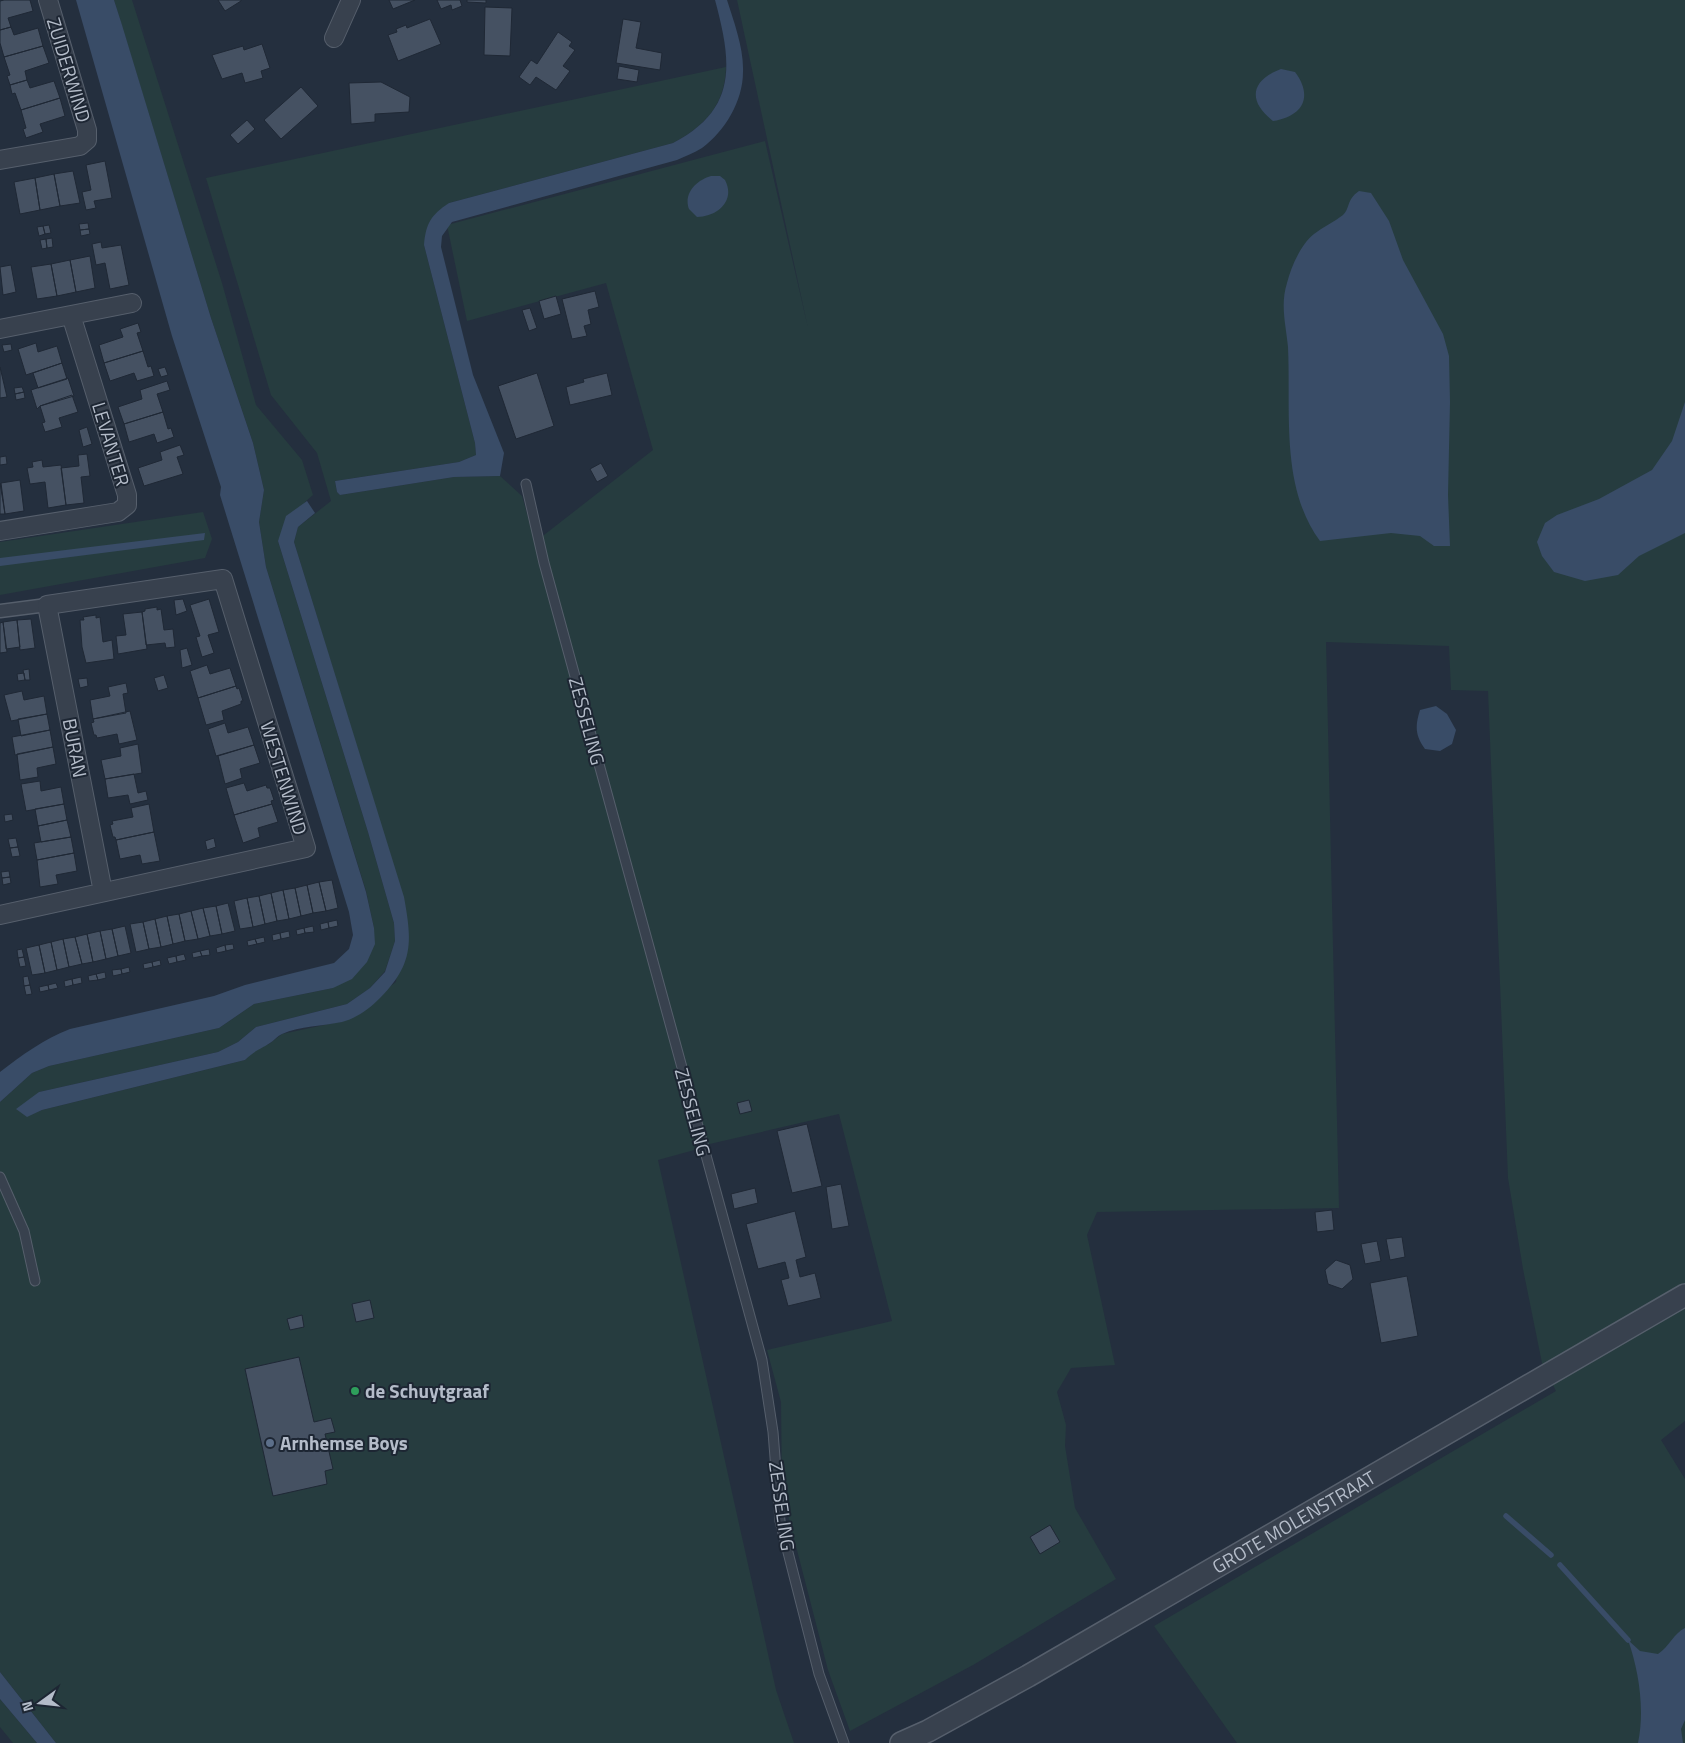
<svg xmlns="http://www.w3.org/2000/svg" width="1685" height="1743" font-family="'Titillium Web',sans-serif">
  <style>
    .green { fill: #263c3f }
    .water { fill: #394c67 }
    .lines { fill: none; stroke-linecap: round; stroke-linejoin: round }
    .stream { stroke: #394c67; stroke-width: 5.5 }
    .building { fill: #455162; stroke: #1f2835 }
    .service-casing { stroke: #565f6c; stroke-width: 11 }
    .pedestrian-casing { stroke: #565f6c; stroke-width: 15 }
    .minor-casing { stroke: #565f6c; stroke-width: 20 }
    .tertiary-casing { stroke: #565f6c; stroke-width: 24 }
    .service { stroke: #38414e; stroke-width: 9 }
    .pedestrian { stroke: #38414e; stroke-width: 12 }
    .minor { stroke: #38414e; stroke-width: 18 }
    .tertiary { stroke: #38414e; stroke-width: 21 }
    .leisure-dot { fill: #2e9e5b; stroke: #1d2633; stroke-width: 2 }
    .service-dot { fill: #5c6f8a; stroke: #1d2633; stroke-width: 2 }
    .labels { text-anchor: middle; stroke-width: 4; stroke-linejoin: round; paint-order: stroke }
    .street-label { font-size: 19px; fill: #b4bcc9; stroke: #1d2633 }
    .poi-label { font-size: 19px; font-weight: bold; fill: #b4bcc9; stroke: #1d2633; text-anchor: start }
  </style>
  <rect width="100%" height="100%" fill="#242f3e"/>
  <path class="green" d="M 114,0 L 132,0 L 222,283 L 256,405 L 302,460 L 313,495 L 306,501 L 278,541 L 368,832 L 394,923 L 395,941 L 385,971 L 370,988 L 347,1004 L 256,1027 L 238,1042 L 218,1052 L 39,1092 L 28,1116 L 42,1110 L 245,1060 L 257,1048 L 269,1044 L 282,1034 L 343,1021 L 396,982 L 403,897 L 294,542 L 298,527 L 331,501 L 317,453 L 271,395 L 206,178 L 726,67 C 725,105 705,126 673,143 L 449,203 L 424,245 L 475,443 L 476,455 L 459,462 L 335,481 L 337,492 L 340,495 L 454,477 L 500,476 L 522,496 L 535,542 L 653,450 L 606,283 L 467,321 L 447,225 L 765,141 L 808,328 L 737,0 L 1685,0 L 1685,1421 L 1661,1440 L 1685,1479 L 1685,1743 L 1237,1743 L 1154,1626 L 1556,1391 L 1542,1363 L 1523,1269 L 1508,1178 L 1488,691 L 1451,690 L 1449,646 L 1326,642 L 1339,1208 L 1097,1212 L 1087,1235 L 1115,1365 L 1071,1368 L 1057,1392 L 1066,1425 L 1065,1446 L 1075,1508 L 1116,1579 L 973,1665 L 850,1731 L 828,1670 L 782,1492 L 781,1402 L 767,1350 L 892,1321 L 839,1114 L 701,1146 L 646,952 L 698,1149 L 658,1160 L 776,1690 L 794,1743 L 56,1743 L 0,1672 L 0,1102 L 32,1073 L 49,1066 L 219,1028 L 254,1004 L 333,988 L 374,928 L 366,891 L 266,567 L 259,522 L 264,490 L 253,443 L 211,318 Z
    M 203,512 L 212,539 L 205,558 L 0,595 L 0,542 Z
    M 0,1699 L 37,1743 L 13,1743 L 0,1727 Z"/>
  <path class="water" d="M 76,0 L 114,0 L 122,25 L 211,318 L 253,443 L 264,490 L 259,522 L 266,567 L 366,892 L 374,928 L 375,944 L 367,962 L 352,979 L 333,988 L 254,1004 L 219,1028 L 49,1066 L 32,1073 L 0,1102 L 0,1072 C 22,1055 44,1039 70,1029 L 214,996 L 245,985 L 334,963 L 349,949 L 353,935 L 349,912 L 220,495 L 221,487 L 172,336 Z
    M 715,0 L 727,0 C 734,22 744,49 743,72 C 743,101 725,131 702,148 C 694,153 685,156 677,160 L 452,222 L 442,236 L 441,247 L 473,375 L 504,453 L 500,476 L 454,477 L 340,495 L 337,492 L 335,481 L 459,462 L 476,455 L 475,443 L 424,245 C 426,223 431,215 449,203 L 673,143 C 738,109 732,63 715,0 Z
    M 1281,69 L 1295,72 C 1313,96 1304,116 1273,121 C 1247,101 1251,80 1281,69 Z
    M 711,176 L 720,176 L 725,180 C 736,201 717,217 697,217 L 689,209 C 683,193 697,180 711,176 Z
    M 1359,191 L 1371,193 L 1389,221 L 1403,260 L 1443,334 L 1449,356 L 1450,402 L 1448,495 L 1450,546 L 1434,546 L 1420,536 L 1391,533 L 1320,541 C 1280,487 1291,411 1288,347 C 1286,325 1280,305 1287,283 C 1291,267 1301,244 1314,234 C 1323,227 1334,222 1343,215 C 1350,209 1346,200 1359,191 Z
    M 1685,402 L 1685,533 L 1639,556 L 1618,575 L 1585,581 L 1554,572 L 1542,556 L 1537,542 L 1545,523 L 1557,515 L 1599,499 L 1652,470 L 1672,441 Z
    M 307,501 L 315,513 L 298,527 L 294,542 L 404,897 C 412,941 414,964 380,998 C 369,1009 357,1018 342,1022 C 323,1026 300,1026 282,1034 C 277,1036 274,1041 270,1043 C 259,1050 254,1051 245,1060 L 42,1110 L 27,1117 L 16,1109 L 39,1092 L 218,1052 L 238,1042 L 256,1027 L 347,1004 L 370,988 L 385,972 L 395,941 L 394,923 L 368,832 L 278,541 L 286,516 Z
    M 205,533 L 204,540 L 0,566 L 0,558 Z
    M 1436,706 L 1447,714 L 1456,730 L 1452,744 L 1440,751 L 1425,749 C 1415,735 1415,726 1420,710 Z
    M 1685,1628 L 1685,1720 L 1681,1729 L 1683,1743 L 1638,1743 C 1645,1710 1639,1671 1628,1640 L 1640,1651 L 1658,1654 C 1669,1647 1674,1633 1685,1628 Z
    M 0,1672 L 56,1743 L 37,1743 L 0,1699 Z"/>
  <g class="lines">
    <path class="stream" d="M 1506,1516 L 1551,1555
      M 1560,1565 L 1628,1640"/>
  </g>
  <path class="building" d="M 4,0 L 30,0 L 33,11 L 8,18 L 11,27 L 0,30 L 0,1 Z
    M 218,0 L 241,0 L 241,1 L 225,11 Z
    M 389,0 L 415,0 L 393,9 Z
    M 437,0 L 460,0 L 462,6 L 452,10 L 451,5 L 441,9 Z
    M 467,0 L 486,0 L 486,3 L 467,2 Z
    M 485,7 L 512,8 L 510,56 L 484,55 Z
    M 430,19 L 441,44 L 398,61 L 388,35 L 397,32 L 396,29 L 406,25 L 407,28 Z
    M 623,19 L 641,22 L 636,48 L 662,53 L 660,70 L 616,63 Z
    M 11,27 L 14,35 L 38,28 L 43,46 L 4,57 L 0,43 L 0,30 Z
    M 558,32 L 572,42 L 569,46 L 575,50 L 563,66 L 570,71 L 556,90 L 536,77 L 530,85 L 519,77 L 531,60 L 537,64 Z
    M 262,44 L 270,68 L 261,71 L 263,78 L 245,83 L 242,73 L 222,79 L 212,55 L 243,46 L 244,50 Z
    M 43,46 L 49,63 L 25,71 L 27,80 L 10,85 L 7,76 L 10,75 L 4,57 Z
    M 619,66 L 639,70 L 637,82 L 617,79 Z
    M 27,80 L 30,88 L 54,81 L 60,98 L 21,110 L 15,93 L 12,94 L 10,85 Z
    M 381,82 L 410,97 L 409,112 L 375,114 L 375,122 L 351,124 L 349,83 Z
    M 301,87 L 318,106 L 281,139 L 264,120 Z
    M 60,98 L 65,116 L 40,124 L 43,132 L 26,138 L 23,129 L 26,128 L 21,110 Z
    M 247,120 L 255,129 L 238,144 L 230,135 Z
    M 105,161 L 112,198 L 94,201 L 96,208 L 86,210 L 82,192 L 91,190 L 86,165 Z
    M 73,171 L 80,203 L 60,206 L 54,174 Z
    M 54,174 L 60,206 L 40,210 L 35,178 Z
    M 35,178 L 40,210 L 20,214 L 14,182 Z
    M 88,223 L 89,229 L 80,230 L 79,224 Z
    M 49,225 L 51,233 L 45,234 L 43,226 Z
    M 43,226 L 45,234 L 39,236 L 37,227 Z
    M 89,229 L 90,234 L 81,236 L 80,230 Z
    M 52,238 L 53,247 L 47,248 L 46,239 Z
    M 46,239 L 47,248 L 42,249 L 40,240 Z
    M 101,242 L 102,248 L 121,245 L 129,285 L 110,289 L 105,263 L 96,265 L 92,244 Z
    M 90,256 L 95,288 L 76,292 L 70,260 Z
    M 70,260 L 76,292 L 57,296 L 51,264 Z
    M 51,264 L 57,296 L 37,299 L 31,267 Z
    M 11,265 L 16,292 L 3,295 L 0,267 Z
    M 595,291 L 599,307 L 588,310 L 591,324 L 584,326 L 587,336 L 572,339 L 562,299 Z
    M 556,296 L 561,314 L 544,319 L 539,301 Z
    M 530,308 L 537,328 L 529,331 L 522,310 Z
    M 138,323 L 141,332 L 137,333 L 143,351 L 104,363 L 99,345 L 123,337 L 120,329 Z
    M 36,343 L 38,352 L 57,346 L 62,363 L 26,375 L 18,349 Z
    M 11,344 L 12,350 L 4,352 L 2,345 Z
    M 143,351 L 148,367 L 151,366 L 154,376 L 137,381 L 134,373 L 110,381 L 104,363 Z
    M 62,363 L 67,379 L 38,388 L 33,373 Z
    M 0,367 L 7,397 L 0,398 Z
    M 165,367 L 168,375 L 161,377 L 158,369 Z
    M 537,373 L 554,426 L 516,439 L 498,386 Z
    M 607,373 L 612,395 L 570,405 L 566,387 L 584,382 L 583,379 Z
    M 68,378 L 74,396 L 40,406 L 37,409 L 31,390 Z
    M 167,381 L 170,390 L 157,394 L 163,412 L 124,424 L 118,407 L 142,399 L 140,390 Z
    M 22,387 L 24,392 L 15,394 L 14,388 Z
    M 24,392 L 25,398 L 16,400 L 15,394 Z
    M 72,395 L 78,412 L 59,418 L 62,427 L 45,432 L 42,423 L 45,422 L 40,406 Z
    M 163,412 L 168,429 L 171,428 L 174,437 L 157,443 L 154,434 L 129,442 L 124,424 Z
    M 87,427 L 92,444 L 83,447 L 79,430 Z
    M 180,445 L 184,455 L 177,457 L 183,474 L 144,486 L 138,468 L 162,460 L 160,452 Z
    M 87,454 L 90,476 L 81,477 L 84,503 L 66,505 L 61,468 L 79,466 L 78,455 Z
    M 6,456 L 7,464 L 0,465 L 0,457 Z
    M 42,460 L 43,467 L 61,465 L 66,505 L 48,508 L 45,482 L 30,484 L 27,468 L 33,467 L 32,462 Z
    M 601,463 L 608,476 L 597,482 L 590,469 Z
    M 20,480 L 24,511 L 5,514 L 1,483 Z
    M 0,483 L 5,514 L 0,514 Z
    M 183,599 L 187,611 L 176,615 L 174,600 Z
    M 209,599 L 219,632 L 208,635 L 214,653 L 202,657 L 196,637 L 200,636 L 190,605 Z
    M 157,607 L 157,610 L 161,609 L 164,630 L 173,629 L 175,647 L 166,648 L 165,643 L 146,645 L 142,612 L 145,611 L 145,609 Z
    M 142,612 L 147,649 L 118,654 L 116,636 L 126,635 L 123,614 Z
    M 96,615 L 96,618 L 100,617 L 103,642 L 112,640 L 114,659 L 86,663 L 82,647 L 80,620 L 84,620 L 83,617 Z
    M 31,619 L 35,648 L 20,650 L 17,620 Z
    M 17,620 L 20,647 L 6,649 L 3,622 Z
    M 3,622 L 7,652 L 0,653 L 0,623 Z
    M 187,648 L 192,665 L 182,668 L 180,650 Z
    M 207,665 L 210,674 L 230,668 L 236,686 L 198,698 L 190,671 Z
    M 29,669 L 30,680 L 25,680 L 23,670 Z
    M 24,673 L 25,680 L 18,681 L 17,674 Z
    M 164,675 L 168,688 L 158,691 L 154,678 Z
    M 87,678 L 88,686 L 80,688 L 78,679 Z
    M 126,683 L 128,693 L 123,694 L 126,713 L 93,719 L 90,700 L 110,696 L 108,687 Z
    M 236,686 L 237,689 L 239,688 L 243,701 L 241,701 L 241,704 L 222,711 L 224,720 L 206,725 L 198,698 Z
    M 22,691 L 24,700 L 44,696 L 47,714 L 11,721 L 4,695 Z
    M 130,711 L 137,740 L 119,744 L 117,734 L 97,738 L 96,735 L 94,735 L 91,723 L 94,722 L 93,719 Z
    M 47,714 L 50,730 L 21,736 L 18,719 Z
    M 225,723 L 228,733 L 248,727 L 254,745 L 216,756 L 208,729 Z
    M 50,730 L 53,747 L 15,755 L 12,737 Z
    M 138,744 L 142,773 L 105,779 L 101,760 L 121,756 L 120,748 Z
    M 254,745 L 260,763 L 240,769 L 242,778 L 225,784 L 218,756 Z
    M 53,747 L 56,764 L 37,768 L 38,777 L 20,780 L 17,754 Z
    M 134,774 L 138,793 L 146,791 L 148,800 L 130,804 L 128,795 L 108,798 L 105,779 Z
    M 40,781 L 41,791 L 61,787 L 64,804 L 26,811 L 21,784 Z
    M 244,783 L 247,791 L 266,785 L 267,788 L 270,788 L 274,800 L 271,801 L 272,804 L 234,815 L 226,788 Z
    M 64,804 L 67,820 L 38,826 L 35,809 Z
    M 149,804 L 154,832 L 116,840 L 115,837 L 113,837 L 110,825 L 113,824 L 112,821 L 133,817 L 131,808 Z
    M 272,804 L 278,822 L 258,828 L 260,837 L 243,843 L 234,815 Z
    M 12,814 L 13,820 L 5,822 L 4,815 Z
    M 67,820 L 71,837 L 41,842 L 38,826 Z
    M 154,832 L 160,861 L 142,864 L 140,855 L 120,859 L 116,840 Z
    M 71,837 L 74,853 L 37,860 L 34,843 Z
    M 16,838 L 18,847 L 10,848 L 8,839 Z
    M 214,838 L 216,847 L 207,850 L 205,841 Z
    M 18,847 L 20,856 L 12,857 L 10,848 Z
    M 74,853 L 77,871 L 56,875 L 58,884 L 40,887 L 37,860 Z
    M 9,871 L 10,877 L 2,878 L 1,872 Z
    M 10,877 L 11,883 L 3,885 L 2,878 Z
    M 332,880 L 338,908 L 326,911 L 319,882 Z
    M 319,882 L 326,911 L 313,913 L 307,885 Z
    M 307,885 L 313,913 L 301,916 L 295,888 Z
    M 295,888 L 301,916 L 289,919 L 283,890 Z
    M 283,890 L 289,919 L 277,921 L 271,893 Z
    M 271,893 L 277,921 L 265,924 L 259,896 Z
    M 259,896 L 265,924 L 253,927 L 247,898 Z
    M 247,898 L 253,927 L 240,929 L 234,901 Z
    M 228,903 L 235,931 L 222,934 L 216,906 Z
    M 216,906 L 222,934 L 210,936 L 203,908 Z
    M 203,908 L 210,936 L 198,939 L 191,911 Z
    M 191,911 L 198,939 L 185,941 L 179,914 Z
    M 179,914 L 185,941 L 173,944 L 167,916 Z
    M 167,916 L 173,944 L 161,947 L 155,919 Z
    M 155,919 L 161,947 L 149,949 L 143,922 Z
    M 337,920 L 338,926 L 329,928 L 328,922 Z
    M 143,922 L 149,949 L 136,952 L 130,924 Z
    M 328,922 L 329,928 L 321,930 L 320,924 Z
    M 125,926 L 131,953 L 118,956 L 112,929 Z
    M 313,926 L 314,932 L 305,933 L 304,928 Z
    M 304,928 L 305,933 L 297,935 L 296,930 Z
    M 112,929 L 118,956 L 106,959 L 100,931 Z
    M 100,931 L 106,959 L 93,962 L 87,934 Z
    M 289,931 L 290,937 L 281,939 L 280,933 Z
    M 280,933 L 281,939 L 273,941 L 272,935 Z
    M 87,934 L 93,962 L 82,964 L 75,937 Z
    M 75,937 L 82,964 L 69,967 L 63,939 Z
    M 264,937 L 265,942 L 257,944 L 255,939 Z
    M 63,939 L 69,967 L 57,970 L 51,942 Z
    M 255,939 L 257,944 L 248,946 L 247,941 Z
    M 51,942 L 57,970 L 45,973 L 39,945 Z
    M 233,944 L 234,949 L 226,951 L 225,945 Z
    M 39,945 L 45,973 L 32,975 L 26,948 Z
    M 225,945 L 226,951 L 217,953 L 216,948 Z
    M 22,949 L 24,957 L 18,958 L 17,950 Z
    M 209,949 L 210,955 L 202,956 L 200,951 Z
    M 200,951 L 202,956 L 193,958 L 192,953 Z
    M 184,954 L 186,960 L 177,962 L 176,956 Z
    M 176,956 L 177,962 L 169,964 L 167,958 Z
    M 24,957 L 26,966 L 20,967 L 18,958 Z
    M 160,960 L 161,965 L 153,967 L 152,962 Z
    M 152,962 L 153,967 L 144,969 L 143,964 Z
    M 129,967 L 130,972 L 122,974 L 121,969 Z
    M 121,969 L 122,974 L 113,976 L 112,970 Z
    M 105,972 L 106,978 L 98,980 L 96,974 Z
    M 96,974 L 98,980 L 89,981 L 88,976 Z
    M 28,976 L 30,985 L 24,986 L 23,977 Z
    M 81,977 L 82,983 L 73,985 L 72,979 Z
    M 72,979 L 73,985 L 65,987 L 64,981 Z
    M 56,983 L 58,988 L 49,990 L 48,985 Z
    M 30,985 L 32,994 L 26,995 L 24,986 Z
    M 48,985 L 49,990 L 40,992 L 39,987 Z
    M 749,1100 L 752,1111 L 740,1114 L 737,1103 Z
    M 807,1124 L 822,1186 L 792,1193 L 777,1131 Z
    M 841,1184 L 849,1226 L 832,1229 L 826,1187 Z
    M 755,1188 L 758,1203 L 734,1209 L 731,1194 Z
    M 1332,1210 L 1334,1230 L 1317,1232 L 1315,1212 Z
    M 795,1211 L 806,1257 L 796,1260 L 800,1277 L 815,1273 L 821,1298 L 788,1306 L 781,1280 L 789,1278 L 785,1262 L 758,1269 L 746,1224 Z
    M 1402,1237 L 1405,1257 L 1390,1260 L 1386,1239 Z
    M 1377,1241 L 1381,1261 L 1365,1264 L 1361,1244 Z
    M 1336,1260 L 1350,1265 L 1353,1279 L 1342,1289 L 1328,1284 L 1325,1270 Z
    M 1407,1276 L 1418,1336 L 1381,1343 L 1370,1283 Z
    M 370,1300 L 374,1318 L 356,1322 L 352,1304 Z
    M 302,1315 L 304,1327 L 290,1330 L 287,1319 Z
    M 299,1357 L 314,1422 L 331,1418 L 335,1432 L 325,1434 L 333,1469 L 325,1471 L 327,1484 L 273,1496 L 245,1369 Z
    M 1050,1525 L 1060,1542 L 1040,1554 L 1030,1537 Z"/>
  <g class="lines">
    <g class="service-casing">
      <path id="service" d="M 526,484 L 544,563 L 762,1360 L 773,1432 L 780,1521 L 819,1674 L 844,1743
        M 0,1177 L 24,1231 L 35,1281"/>
    </g>
    <g class="pedestrian-casing">
      <path id="pedestrian" d="M 0,611 L 47,605"/>
    </g>
    <g class="minor-casing">
      <path id="minor" d="M 334,38 L 351,0
        M 0,160 L 80,146 L 87,140 L 87,130 L 48,0
        M 71,315 L 132,303
        M 0,329 L 71,315 L 127,495 L 127,505 L 118,512 L 0,531
        M 0,915 L 306,848 L 223,579 L 47,605 L 103,892"/>
    </g>
    <g class="tertiary-casing">
      <g id="tertiary">
        <path id="s1" d="M 901,1743 L 928,1731 L 1028,1676 L 1685,1295"/>
      </g>
    </g>
    <use href="#service" class="service"/>
    <use href="#pedestrian" class="pedestrian"/>
    <use href="#minor" class="minor"/>
    <use href="#tertiary" class="tertiary"/>
  </g>
  <circle class="leisure-dot" cx="355" cy="1391" r="5"/>
  <circle class="service-dot" cx="270" cy="1443" r="5"/>
  <g class="labels">
    <g class="street-label">
      <text transform="translate(69 70) rotate(73)" y="7">ZUIDERWIND</text>
      <text transform="translate(111 444) rotate(73)" y="7">LEVANTER</text>
      <text transform="translate(587 721) rotate(75)" y="7">ZESSELING</text>
      <text transform="translate(75 748) rotate(79)" y="7">BURAN</text>
      <text transform="translate(284 778) rotate(73)" y="7">WESTENWIND</text>
      <text transform="translate(693 1112) rotate(75)" y="7">ZESSELING</text>
      <text transform="translate(782 1506) rotate(82)" y="7">ZESSELING</text>
      <text dy="7" stroke="none"><textPath href="#s1" startOffset="451">GROTE MOLENSTRAAT</textPath></text>
    </g>
    <g class="poi-label">
      <text x="365" y="1398">de Schuytgraaf</text>
      <text x="280" y="1450">Arnhemse Boys</text>
    </g>
  </g>
  <g transform="translate(40 1703) rotate(255)" stroke="#1d2633" stroke-width="4" paint-order="stroke">
  <path d="M0-4L9 19L0 12L-9 19Z" fill="#b4bcc9"/>
  <text y="-8" font-size="14" font-weight="bold" text-anchor="middle" fill="#b4bcc9">N</text>
  </g>
</svg>
